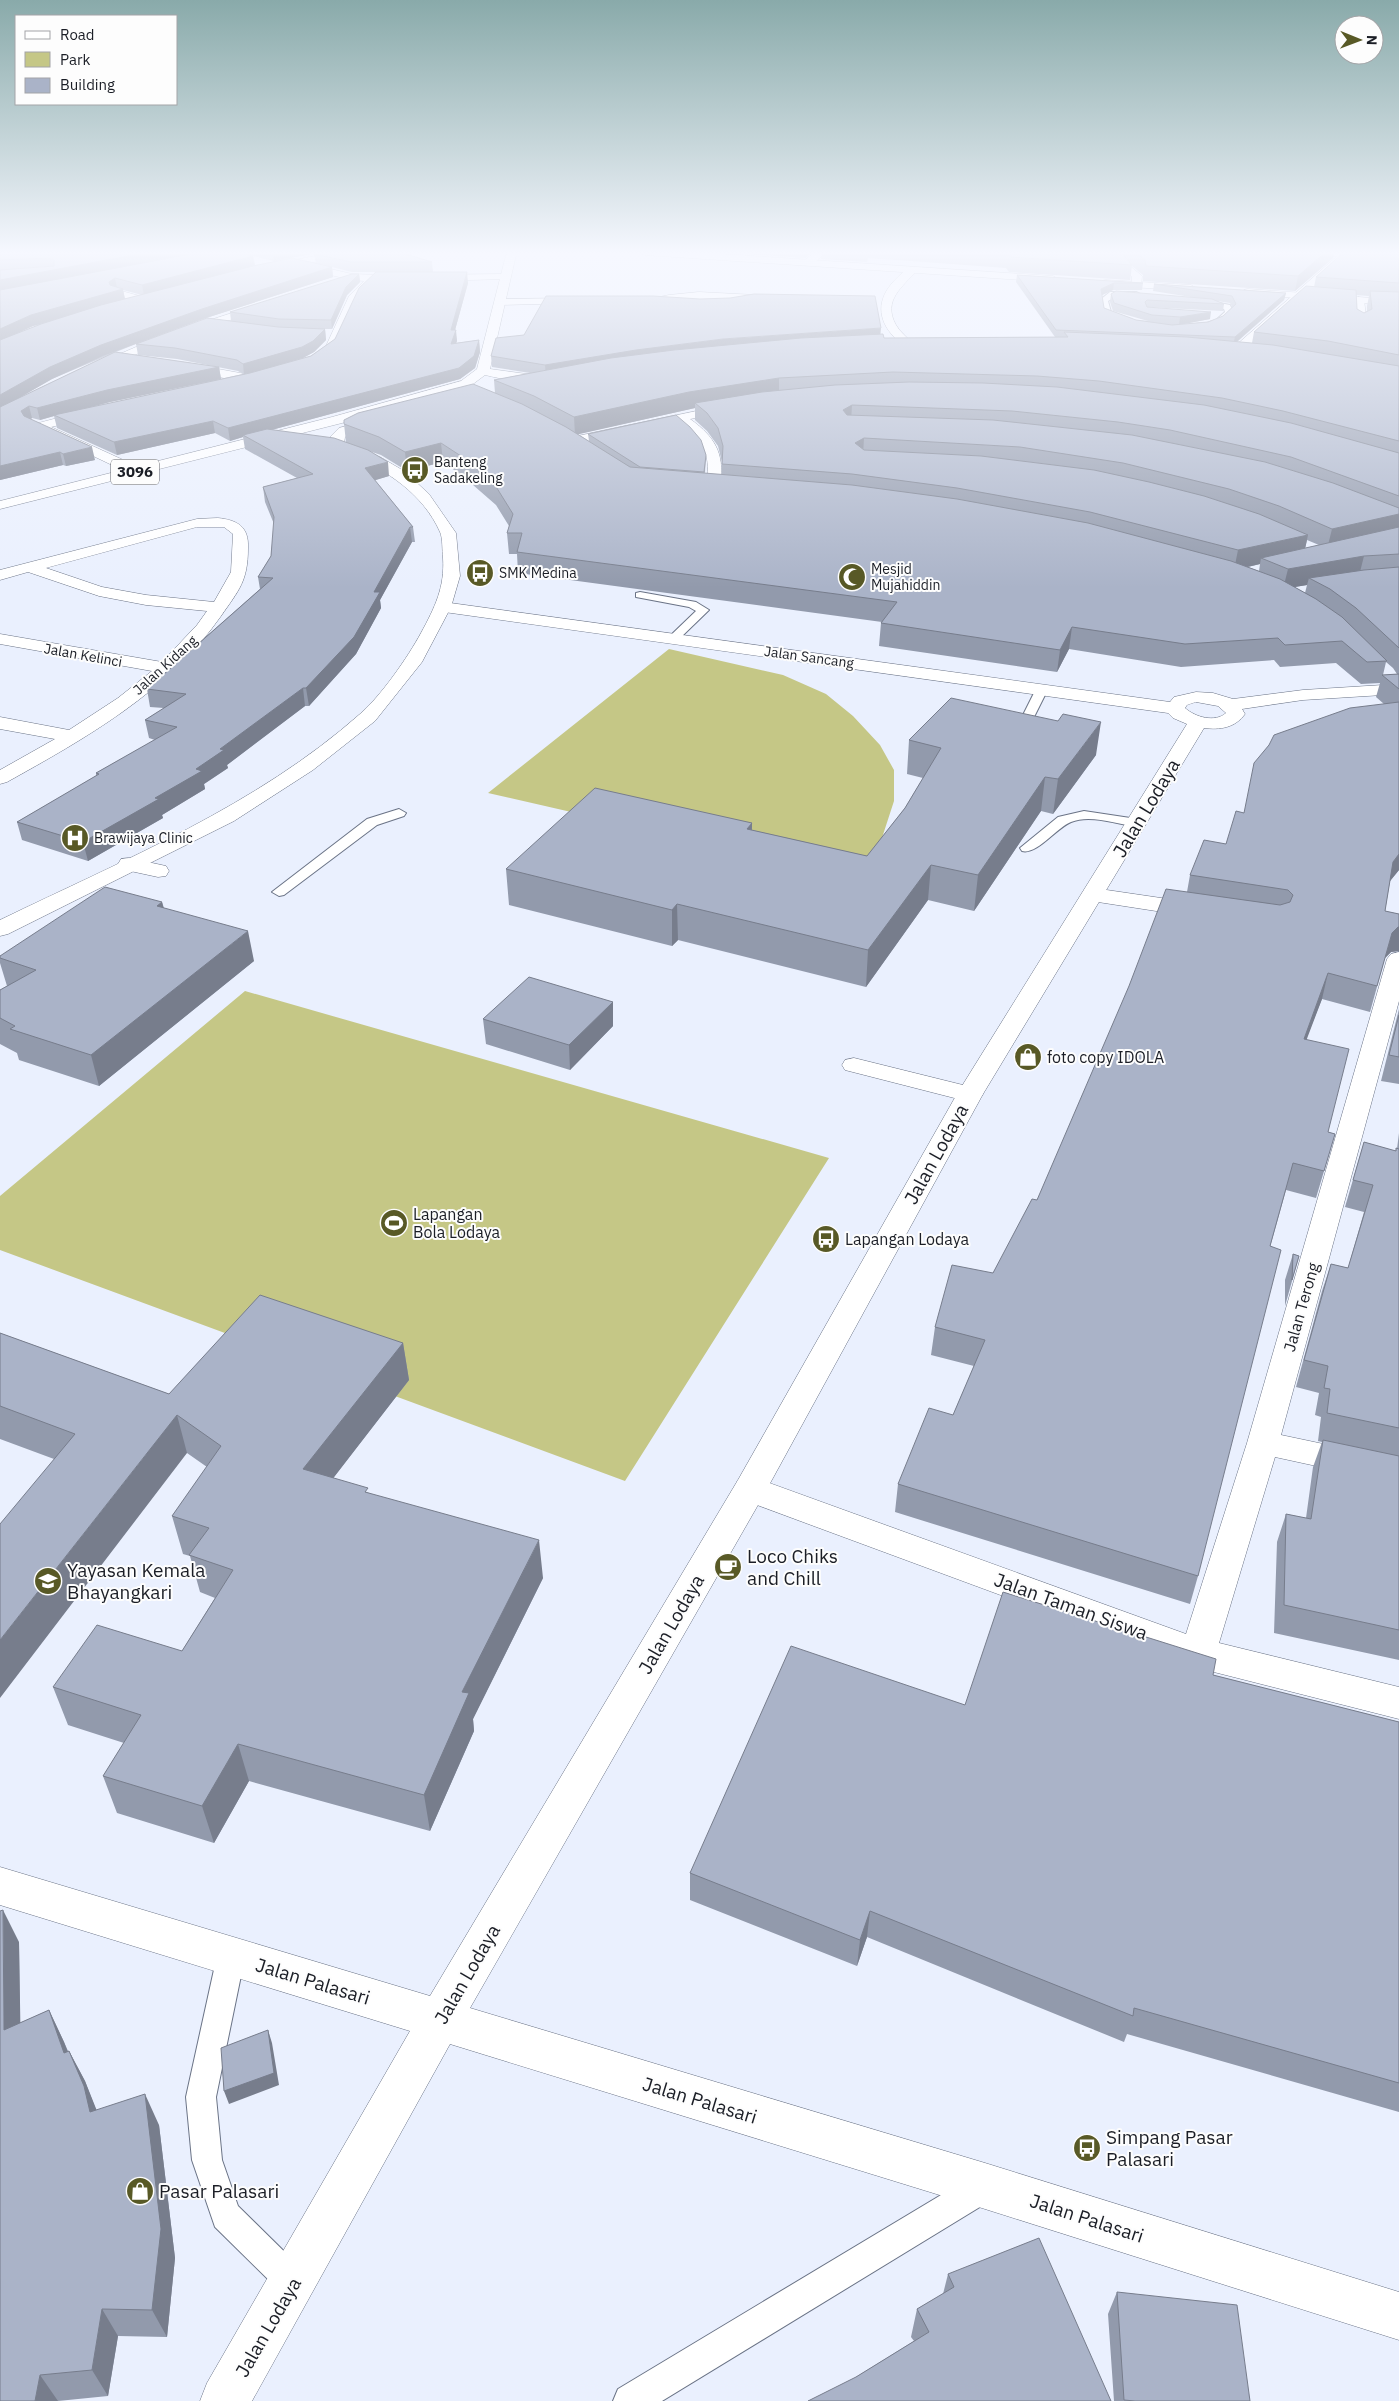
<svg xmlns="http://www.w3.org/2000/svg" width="1399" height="2401" font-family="'IBM Plex Sans',sans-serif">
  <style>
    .green { fill: #c5c786 }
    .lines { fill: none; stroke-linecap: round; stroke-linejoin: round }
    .service-casing { stroke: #6a7386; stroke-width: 2 }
    .minor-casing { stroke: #6a7386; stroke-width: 1 }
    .tertiary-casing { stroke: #6a7386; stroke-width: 1 }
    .secondary-casing { stroke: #6a7386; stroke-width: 1 }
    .primary-casing { stroke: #6a7386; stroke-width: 1 }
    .service { fill: #fff; fill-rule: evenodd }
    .minor { fill: #fff; fill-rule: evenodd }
    .tertiary { fill: #fff; fill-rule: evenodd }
    .secondary { fill: #fff; fill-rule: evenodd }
    .primary { fill: #fff; fill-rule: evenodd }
    .wall { fill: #929aac; fill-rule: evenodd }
    .shaded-wall { fill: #777d8c }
    .building { fill: #aab3c8; stroke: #777d8c }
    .labels { text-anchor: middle; stroke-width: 4; stroke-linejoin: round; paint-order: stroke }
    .far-poi-label { font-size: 14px; fill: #1b1e26; stroke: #fdfdfd; text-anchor: start }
    .far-street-label { font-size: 14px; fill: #1b1e26; stroke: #fdfdfd }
    .shield { fill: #fdfdfd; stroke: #5f6166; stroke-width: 1 }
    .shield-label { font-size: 15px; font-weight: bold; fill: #1b1e26 }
    .poi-label { font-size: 16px; fill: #1b1e26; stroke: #fdfdfd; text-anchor: start }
    .street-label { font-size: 16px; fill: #1b1e26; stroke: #fdfdfd }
    .near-street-label { font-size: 19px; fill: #1b1e26; stroke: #fdfdfd }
    .near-poi-label { font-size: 19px; fill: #1b1e26; stroke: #fdfdfd; text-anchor: start }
  </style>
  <rect width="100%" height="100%" fill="#eaf0fe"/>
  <path class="green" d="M 669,649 L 783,675 L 826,694 L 853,716 L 880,745 L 894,770 L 894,801 L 880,844 L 859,878 L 488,793 Z
    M 245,991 L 829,1158 L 625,1481 L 0,1250 L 0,1196 Z"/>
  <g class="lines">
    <g class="service-casing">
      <path id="service" d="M 1110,292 L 1136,292 L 1140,294 C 1130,300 1118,294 1108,301 L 1111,312 L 1129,319 L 1129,323 L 1123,323 L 1104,313 L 1100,300 Z
        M 1199,299 L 1230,305 L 1233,312 L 1222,324 L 1207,327 L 1207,323 L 1216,320 L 1225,312 L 1224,309 L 1196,303 L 1195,301 Z
        M 640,592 L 696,602 L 709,610 L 678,640 L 670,640 L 668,638 L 670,636 L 696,611 L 689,607 L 636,597 L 636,593 Z
        M 1042,685 L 1048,689 L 1029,727 L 1023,731 L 1018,730 L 1017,727 L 1036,689 Z
        M 399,809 L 406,813 L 404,816 L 377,825 L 284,895 L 279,896 L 272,892 L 367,819 Z
        M 1084,811 L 1137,819 L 1144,823 L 1137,827 C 1117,824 1090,814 1071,822 C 1056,828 1037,855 1022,851 L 1020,848 L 1058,817 Z
        M 231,1942 L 241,1946 L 245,1956 L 216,2097 L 222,2160 L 238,2206 L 304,2271 L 309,2282 L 304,2293 L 293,2298 L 282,2293 L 215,2227 L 192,2160 L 186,2097 L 217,1956 L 221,1946 Z
        M 982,2172 L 993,2177 L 998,2188 L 993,2199 L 662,2401 L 613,2401 L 618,2389 L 971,2177 Z"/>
    </g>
    <g class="minor-casing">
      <path id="minor" d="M 815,252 L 826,252 L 812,265 L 804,265 L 804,261 Z
        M 1317,252 L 1356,252 L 1399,256 L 1399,262 L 1322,255 Z
        M 296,261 L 352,274 L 381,275 L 386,278 L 385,280 L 375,281 C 370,286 363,292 359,298 C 341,325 345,357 307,367 L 301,363 L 326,346 L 349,296 L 364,281 L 352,280 L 292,266 L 292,262 Z
        M 1124,261 L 1142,276 L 1141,287 L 1137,288 L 1132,285 L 1132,277 L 1119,264 Z
        M 504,274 L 508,275 L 508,279 L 429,281 L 424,278 L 429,275 Z
        M 118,290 L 147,298 L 148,300 L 143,303 L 114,295 L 113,293 Z
        M 699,292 L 776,296 L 781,299 L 776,302 L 699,299 L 653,304 L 648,301 L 649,299 L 669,295 Z
        M 1359,297 L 1364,300 L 1367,324 L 1361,327 L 1355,324 L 1354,300 Z
        M 581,298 L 585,299 L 585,303 L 500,305 L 495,302 L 500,299 Z
        M 266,302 L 270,303 L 270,307 L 172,339 L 97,371 L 89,371 L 87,368 L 164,335 Z
        M 185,363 L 251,375 L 257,379 L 251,383 L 181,370 L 179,367 L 181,364 Z
        M 730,404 L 735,405 L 736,408 L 735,411 L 690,419 C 717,438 726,457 719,489 L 712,493 L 705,489 C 713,455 704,441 677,421 L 573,445 L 566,441 L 573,437 Z
        M 92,409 L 97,410 L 98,413 L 97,416 L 51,427 L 143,469 L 145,472 L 143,475 L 133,475 L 49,435 L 0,421 L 0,413 L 38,423 Z
        M 218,518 C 238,520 249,527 248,548 C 248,581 239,590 221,616 C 168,692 86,738 7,782 L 0,784 L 0,770 L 55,739 L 0,729 L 0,717 L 69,730 L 118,698 L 152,671 L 0,644 L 0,634 L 162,662 L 197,625 L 207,611 L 146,605 L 99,596 L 28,572 L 0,580 L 0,570 L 197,519 ZM 197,527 L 224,527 L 233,534 L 231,572 L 214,602 L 146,595 L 102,587 L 46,568 Z
        M 129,858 L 166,866 L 169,871 L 166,876 L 158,877 L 121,869 L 118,864 L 121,859 Z
        M 1093,888 L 1195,903 L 1203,905 L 1206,910 L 1203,915 L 1195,917 L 1085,900 L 1082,895 L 1085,890 Z
        M 1399,952 L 1399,1001 L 1281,1435 L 1399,1460 L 1399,1484 L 1275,1457 L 1219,1643 L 1399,1687 L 1399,1719 L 1198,1668 L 738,1498 L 734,1489 L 738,1480 L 750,1476 L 1186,1634 L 1247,1443 L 1387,959 L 1391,954 Z
        M 854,1058 L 979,1089 L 983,1094 L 979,1099 L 970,1102 L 845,1070 L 842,1065 L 845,1060 Z"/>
    </g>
    <g class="tertiary-casing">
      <path id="tertiary" d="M 334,252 L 354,252 L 349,255 L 267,272 L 262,269 L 267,266 Z
        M 1342,252 L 1358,252 L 1350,256 L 1241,354 L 1233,354 L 1231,351 L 1233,348 Z
        M 912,267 L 917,270 C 903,287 882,300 896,325 C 900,332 907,337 912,343 L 906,346 C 901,345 898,341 894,337 C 877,319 877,299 894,281 C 899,276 905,269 912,267 Z
        M 380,417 L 387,421 L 385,424 L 349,434 L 345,437 L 343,449 L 338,450 L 331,446 L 331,436 L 339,428 Z
        M 443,602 L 1170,702 L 1174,697 L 1196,692 L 1213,693 L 1233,699 L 1303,690 L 1399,684 L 1399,694 L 1303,700 L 1242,709 L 1245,714 C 1235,728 1220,730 1204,728 L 983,1094 L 762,1498 L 470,2008 L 985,2163 L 1399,2292 L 1399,2340 L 985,2209 L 450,2044 L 252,2401 L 200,2401 L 207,2383 L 410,2031 L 0,1905 L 0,1867 L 430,1996 L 738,1480 L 957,1094 L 1187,724 L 1173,718 L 1168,713 L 437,611 L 435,607 L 437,603 ZM 1196,702 L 1218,706 L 1226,713 C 1215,723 1195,717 1185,708 L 1187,705 Z"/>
    </g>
    <g class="secondary-casing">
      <path id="secondary" d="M 511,252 L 516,255 L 490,369 L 549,377 L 555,381 C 546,390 499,378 485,375 L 469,387 L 461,387 L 459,384 L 461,381 L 477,369 L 506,255 Z
        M 640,252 L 692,252 L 1053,276 L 1058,279 L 1053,282 L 645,255 Z
        M 1106,280 L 1191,285 L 1196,288 L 1191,291 L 1102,285 L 1102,281 Z
        M 1248,289 L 1399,300 L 1399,306 L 1244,294 L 1244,290 Z
        M 355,448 L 380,457 L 404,471 L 429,494 L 456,533 L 460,576 L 451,607 L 422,662 L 375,721 L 313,770 L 234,821 L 8,934 L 0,936 L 0,920 C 124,860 256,806 360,714 C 381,696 408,657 421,633 C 435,607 445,587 443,558 C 442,550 443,539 440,532 C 423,494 387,470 350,455 L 348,452 L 350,449 Z"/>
    </g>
    <g class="primary-casing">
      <path id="primary" d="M 465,380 L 471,384 L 469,387 L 342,423 L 0,509 L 0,501 L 332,417 Z"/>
    </g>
    <use href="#service" class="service"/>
    <use href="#minor" class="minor"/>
    <use href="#tertiary" class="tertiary"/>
    <use href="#secondary" class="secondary"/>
    <use href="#primary" class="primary"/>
  </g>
  <path class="wall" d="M 0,252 L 321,252 L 274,261 L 253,256 L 255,265 L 316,263 L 314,254 L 408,255 L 432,262 L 433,272 L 468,283 L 455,330 L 457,341 L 456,343 L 479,340 L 480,352 L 475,368 L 460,379 L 271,430 L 346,442 L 344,424 L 495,393 L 494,380 L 530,373 L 492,367 L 491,356 L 880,334 L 884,338 L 1055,337 L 1016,282 L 1017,275 L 1143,283 L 1142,290 L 1113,290 L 1102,295 L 1104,308 L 1136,320 L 1148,321 L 1113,311 L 1110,302 L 1111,294 L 1197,298 L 1153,291 L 1154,284 L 1286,293 L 1284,300 L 1237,342 L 1252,343 L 1254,332 L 1314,287 L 1316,277 L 1399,252 L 1399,870 L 1390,881 L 1385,911 L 1399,914 L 1399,951 L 1391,952 L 1385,958 L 1370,1012 L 1322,999 L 1306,1039 L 1328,1132 L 1335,1134 L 1316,1198 L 1286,1190 L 1270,1247 L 1198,1576 L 1190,1604 L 895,1512 L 898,1484 L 953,1415 L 974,1366 L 931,1355 L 935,1327 L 993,1273 L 1037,1200 L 1187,892 L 1190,875 L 1226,844 L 1244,813 L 1384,704 L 1376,697 L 1380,683 L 1361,684 L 1336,663 L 1280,667 L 1274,660 L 1181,667 L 1069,649 L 1057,672 L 879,646 L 881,623 L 882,622 L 518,573 L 517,554 L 509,554 L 507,533 L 509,526 L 496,505 L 465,478 L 443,462 L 407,471 L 381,455 L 369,451 L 389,476 L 375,480 L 413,527 L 415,542 L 412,542 L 380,600 L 381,608 L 356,654 L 309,706 L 305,706 L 227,765 L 228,768 L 204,784 L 205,789 L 162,815 L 163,818 L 88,861 L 22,840 L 17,822 L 96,776 L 96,773 L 155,740 L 149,738 L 145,720 L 164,708 L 150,707 L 147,689 L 260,589 L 258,577 L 271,556 L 274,524 L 265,502 L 263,487 L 297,478 L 245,449 L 243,437 L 230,441 L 215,433 L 117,455 L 57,428 L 54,416 L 40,420 L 32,418 L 31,419 L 95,460 L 66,466 L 63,465 L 0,480 ZM 332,267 L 352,272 L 375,272 L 335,339 L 311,356 L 275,366 L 303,358 L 314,352 L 326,340 L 325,329 L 318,329 L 332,329 L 347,295 L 360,282 L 359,274 L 230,312 L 231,321 L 142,342 L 203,319 L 333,277 ZM 123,290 L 142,295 L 125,299 ZM 1356,295 L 1369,296 L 1367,306 L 1367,311 L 1364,313 L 1357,309 ZM 1217,301 L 1230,303 L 1232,307 L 1223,316 L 1208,322 L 1183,324 L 1210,319 L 1147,307 L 1223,311 L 1224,304 ZM 39,325 L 16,334 L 33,326 ZM 136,344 L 138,355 L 177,359 L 238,371 L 243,374 L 85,409 L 110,402 L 221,379 L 219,367 L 116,352 ZM 111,354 L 17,399 L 52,379 ZM 695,408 L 695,420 L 707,431 L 718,446 L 722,462 L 722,475 L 705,473 L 706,455 L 588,434 L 589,441 L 578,434 ZM 1307,540 L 1319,545 L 1305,548 ZM 1260,564 L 1259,571 L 1248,567 ZM 1307,585 L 1305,593 L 1294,587 ZM 1386,662 L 1393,668 L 1397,674 L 1383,675 Z
    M 720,252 L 812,252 L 805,258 Z
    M 822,252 L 1334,252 L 1333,258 L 1295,291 L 1143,281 L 1143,275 L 1132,266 L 1130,280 L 1009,272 L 1006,268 L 911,261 L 868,258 L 867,262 L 821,259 Z
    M 909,740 L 1096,755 L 1053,814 L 1041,811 L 974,911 L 928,900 L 866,987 L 678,940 L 672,946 L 509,905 L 506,869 L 752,823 L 752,830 L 867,856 L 905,808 L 923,778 L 907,774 Z
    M 162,902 L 164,908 L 254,961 L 99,1086 L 19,1060 L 17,1053 L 0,1044 L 0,990 L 7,986 L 0,963 L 0,956 Z
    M 613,1002 L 613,1026 L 570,1070 L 486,1044 L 483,1019 Z
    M 1399,1009 L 1399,1084 L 1381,1081 Z
    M 1399,1133 L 1399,1660 L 1274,1633 L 1277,1542 L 1286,1514 L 1306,1518 L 1313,1467 L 1322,1442 L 1318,1441 L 1321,1417 L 1315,1415 L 1319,1393 L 1296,1387 L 1322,1291 L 1331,1264 L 1348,1268 L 1364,1212 L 1345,1207 L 1364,1142 L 1395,1151 L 1397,1149 Z
    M 1293,1254 L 1299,1256 L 1285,1306 L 1285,1280 Z
    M 0,1333 L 169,1394 L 403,1343 L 409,1380 L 333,1478 L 369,1493 L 543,1578 L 473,1719 L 474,1731 L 430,1831 L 249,1781 L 214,1843 L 117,1813 L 103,1776 L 124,1743 L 68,1725 L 53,1687 L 182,1651 L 215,1598 L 200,1592 L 190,1556 L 183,1554 L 172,1516 L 207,1467 L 187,1453 L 54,1459 L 0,1439 Z
    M 1213,1675 L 1399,1722 L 1399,2112 L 1127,2034 L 1124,2042 L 867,1937 L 857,1966 L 690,1900 L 690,1873 L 965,1705 Z
    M 19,1942 L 20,2023 L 49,2010 L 64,2042 L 68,2051 L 69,2051 L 85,2081 L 96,2110 L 159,2125 L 175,2258 L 167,2337 L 118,2336 L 108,2396 L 58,2401 L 0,2401 Z
    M 948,2274 L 1111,2401 L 856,2377 L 914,2341 L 911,2337 L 917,2309 L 943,2294 Z
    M 1117,2292 L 1250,2401 L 1114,2401 L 1108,2314 Z"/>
  <path class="shaded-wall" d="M 149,252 L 203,252 L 0,291 L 0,280 Z
    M 273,252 L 321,252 L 274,261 Z
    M 389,252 L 421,252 L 390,259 Z
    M 805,252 L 812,252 L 805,258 Z
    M 1326,252 L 1334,252 L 1333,258 L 1295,291 L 1298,276 Z
    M 253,256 L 255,266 L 144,295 L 142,285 Z
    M 332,267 L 333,277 L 203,319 L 103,356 L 52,379 L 0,409 L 0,395 L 50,367 L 101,345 L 202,309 Z
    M 467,272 L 468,283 L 452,341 L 451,330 Z
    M 359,274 L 360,282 L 347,295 L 332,329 L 331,320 L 346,287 Z
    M 115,278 L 117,288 L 111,292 L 109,282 Z
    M 1114,283 L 1113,290 L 1100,296 L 1101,289 Z
    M 123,289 L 125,300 L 33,326 L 0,341 L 0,329 L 31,315 Z
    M 1286,293 L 1284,300 L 1233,345 L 1235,337 Z
    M 1211,312 L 1210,319 L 1179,325 L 1180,317 Z
    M 881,328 L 880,339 L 546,376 L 545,365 L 636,350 L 723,339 Z
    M 325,329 L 326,340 L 314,352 L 303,358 L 244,375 L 243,364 Z
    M 456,330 L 457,341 L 452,355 L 451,344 Z
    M 479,340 L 480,352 L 475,368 L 460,379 L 246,437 L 243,435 L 243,437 L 230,441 L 228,428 Z
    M 219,367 L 221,379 L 110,402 L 56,416 L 54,415 L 54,416 L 40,420 L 37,408 L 107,390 Z
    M 779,378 L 779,395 L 695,403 L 695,408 L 575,435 L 574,417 L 689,392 Z
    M 852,405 L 851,422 L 843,410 Z
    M 29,406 L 32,418 L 24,424 L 21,411 Z
    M 213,421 L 215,433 L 117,455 L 114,442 Z
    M 864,438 L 863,456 L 855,443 Z
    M 441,443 L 443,462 L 407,471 L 405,452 Z
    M 92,447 L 95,460 L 66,466 L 63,454 Z
    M 60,452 L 63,465 L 0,480 L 0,466 Z
    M 388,462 L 389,476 L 366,483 L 365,468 Z
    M 1399,514 L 1399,533 L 1327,549 L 1332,529 Z
    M 410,527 L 412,542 L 380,600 L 381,608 L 356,654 L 309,706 L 306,688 L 374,592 Z
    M 1308,535 L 1304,554 L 1261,558 L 1260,564 L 1234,570 L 1238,550 Z
    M 1364,556 L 1359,576 L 1309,578 L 1307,585 L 1283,589 L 1288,569 Z
    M 1072,627 L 1069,649 L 1057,672 L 1060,650 Z
    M 303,688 L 305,706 L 227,765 L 228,768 L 204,784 L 205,789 L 162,815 L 163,818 L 88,861 L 83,842 L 155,798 L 196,769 L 220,749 Z
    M 1101,722 L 1096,755 L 1053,814 L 1058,779 Z
    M 1045,777 L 1041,811 L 974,911 L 978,875 Z
    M 752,823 L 751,858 L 747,829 Z
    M 1399,854 L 1399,870 L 1386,886 L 1393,862 Z
    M 931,865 L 928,900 L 866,987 L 868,950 Z
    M 162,902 L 169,931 L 157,906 Z
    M 677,904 L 678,940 L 672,946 L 672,910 Z
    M 1398,927 L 1399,927 L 1399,951 L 1391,952 L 1385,958 L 1392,933 Z
    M 248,931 L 254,961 L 99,1086 L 91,1055 Z
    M 1328,973 L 1322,999 L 1297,1065 L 1304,1039 Z
    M 613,1002 L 613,1026 L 570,1070 L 569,1045 Z
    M 403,1343 L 409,1380 L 311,1507 L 303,1469 Z
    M 177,1415 L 187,1453 L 0,1698 L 0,1640 Z
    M 539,1540 L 543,1578 L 473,1719 L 474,1731 L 430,1831 L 424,1795 L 462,1692 Z
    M 238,1744 L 249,1781 L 214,1843 L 202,1806 Z
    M 3,1910 L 19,1942 L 21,2061 L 4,2030 Z
    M 870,1911 L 867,1937 L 857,1966 L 860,1940 Z
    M 49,2010 L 64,2042 L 80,2084 L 64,2053 Z
    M 268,2030 L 272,2043 L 279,2085 L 229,2104 L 224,2091 Z
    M 69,2051 L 85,2081 L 99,2116 L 90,2112 Z
    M 145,2094 L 159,2125 L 175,2258 L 167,2337 L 152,2310 Z
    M 102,2309 L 118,2336 L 108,2396 L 92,2370 Z
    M 40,2375 L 58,2401 L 35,2401 Z"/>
  <path class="building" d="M 0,252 L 149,252 L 0,280 L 0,270 L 54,266 L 54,260 L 49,258 L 0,260 Z
    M 201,252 L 240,252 L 253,256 L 142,285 L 115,278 L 109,282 L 110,285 L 123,289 L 31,315 L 0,329 L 0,290 Z
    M 322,252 L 399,252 L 432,262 L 351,262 L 314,254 Z
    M 992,252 L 1121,252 L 1132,265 L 1010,257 L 1007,253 Z
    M 1135,252 L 1326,252 L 1298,276 L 1146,266 L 1145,260 Z
    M 1344,252 L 1399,252 L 1399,283 L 1316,277 Z
    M 292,258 L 332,267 L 202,309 L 101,345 L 50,367 L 0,395 L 0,340 L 41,324 L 101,305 L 253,266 Z
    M 376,272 L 467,272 L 451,330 L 456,330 L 451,344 L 479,340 L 474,356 L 459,368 L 228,428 L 213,421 L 114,442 L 54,415 L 250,373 L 311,356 L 335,339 L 359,288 Z
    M 352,274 L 359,274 L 346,287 L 331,320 L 279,319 L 230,312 Z
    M 1017,275 L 1143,283 L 1114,283 L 1101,289 L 1104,308 L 1136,320 L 1172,325 L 1208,322 L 1223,316 L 1236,304 L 1232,296 L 1154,284 L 1286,293 L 1235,337 L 1056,330 Z
    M 1306,286 L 1356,290 L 1357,309 L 1364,313 L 1372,309 L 1370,291 L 1399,292 L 1399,355 L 1328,341 L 1254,332 Z
    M 1116,291 L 1212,299 L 1224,304 L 1147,300 L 1145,302 L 1147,307 L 1211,312 L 1180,317 L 1152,315 L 1114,303 L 1111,294 Z
    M 754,294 L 875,296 L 881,328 L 723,339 L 636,350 L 545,365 L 491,356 L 496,338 L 524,335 L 546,296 L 653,296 L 700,299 L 730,298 Z
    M 207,318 L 278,327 L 325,329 L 313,341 L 302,347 L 243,364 L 237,360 L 175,348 L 136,344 Z
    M 1064,332 L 1187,337 L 1273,345 L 1399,366 L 1399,441 L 1283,411 L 1222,398 L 1099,381 L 1037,376 L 893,372 L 779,378 L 689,392 L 574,417 L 534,396 L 494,380 L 611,358 L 674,350 L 801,338 L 883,334 L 884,338 L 1068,337 Z
    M 115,352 L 219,367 L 107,390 L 37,408 L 29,406 L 21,411 L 24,416 L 92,447 L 63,454 L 60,452 L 0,466 L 0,407 Z
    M 909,382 L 983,383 L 1057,387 L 1204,405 L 1291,423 L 1399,453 L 1399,496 L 1291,457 L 1170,430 L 1118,422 L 1012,411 L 852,405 L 843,410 L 847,415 L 993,420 L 1132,435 L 1265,462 L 1333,483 L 1399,508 L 1399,514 L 1332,529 L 1279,506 L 1229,489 L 1123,463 L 1020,447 L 864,438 L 855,443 L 864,450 L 981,456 L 1094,470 L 1149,482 L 1204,496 L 1259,514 L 1308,535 L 1238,550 L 1090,512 L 957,488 L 852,474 L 722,464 L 723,446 L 718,428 L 707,413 L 695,403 L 762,392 L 835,385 Z
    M 473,384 L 522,404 L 566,427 L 630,467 L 852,485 L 957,499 L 1088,523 L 1231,561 L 1280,579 L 1316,599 L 1342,617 L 1387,661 L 1367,662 L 1342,641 L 1285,645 L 1278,638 L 1185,644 L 1072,627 L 1060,650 L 881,623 L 897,602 L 517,552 L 522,533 L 507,533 L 513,514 L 495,485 L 464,458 L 441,443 L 405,452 L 379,437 L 344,424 L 344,420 L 358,413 Z
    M 676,415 L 690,427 L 701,440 L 706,455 L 704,472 L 640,467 L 588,434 Z
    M 267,429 L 334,438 L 368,450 L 388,462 L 365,468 L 413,527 L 410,527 L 374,592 L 380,592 L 354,637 L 306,688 L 303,688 L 220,749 L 224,750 L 196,769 L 202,771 L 155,798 L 159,799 L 83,842 L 17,822 L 99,774 L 96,773 L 177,727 L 145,720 L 186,694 L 147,689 L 273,578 L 258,577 L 271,556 L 274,517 L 263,487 L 313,474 L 243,435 Z
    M 1399,527 L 1399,554 L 1364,556 L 1288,569 L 1261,558 Z
    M 1399,567 L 1399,648 L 1356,608 L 1330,589 L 1309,578 L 1364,570 Z
    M 1399,674 L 1399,689 L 1382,675 Z
    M 951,698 L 1058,721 L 1063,714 L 1101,722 L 1058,779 L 1045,777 L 978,875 L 931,865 L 868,950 L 677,904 L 672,910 L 506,869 L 595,788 L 752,823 L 747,829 L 867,856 L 905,808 L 941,748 L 909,740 Z
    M 1399,702 L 1399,854 L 1393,862 L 1385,911 L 1399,914 L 1399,927 L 1398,927 L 1392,933 L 1377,986 L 1328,973 L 1304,1039 L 1349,1049 L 1328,1132 L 1335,1134 L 1324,1171 L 1293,1163 L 1270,1246 L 1281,1250 L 1198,1576 L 898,1484 L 929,1408 L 953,1415 L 985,1340 L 935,1327 L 952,1265 L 993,1273 L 1032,1199 L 1037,1200 L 1129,986 L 1166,889 L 1280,905 L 1290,902 L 1293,895 L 1288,890 L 1190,875 L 1204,840 L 1226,844 L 1236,811 L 1244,813 L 1254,763 L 1269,745 L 1274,735 L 1350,708 Z
    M 105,887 L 162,902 L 157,906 L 248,931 L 91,1055 L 10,1029 L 15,1026 L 0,1018 L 0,990 L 36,970 L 0,958 L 0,956 Z
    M 529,977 L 613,1002 L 569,1045 L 483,1019 Z
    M 1399,1015 L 1399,1057 L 1389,1055 Z
    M 1364,1142 L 1396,1151 L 1396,1148 L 1399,1149 L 1399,1428 L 1327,1413 L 1330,1389 L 1324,1388 L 1328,1366 L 1304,1360 L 1331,1264 L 1348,1268 L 1373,1185 L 1353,1180 Z
    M 1293,1254 L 1299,1256 L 1292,1280 Z
    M 260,1295 L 403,1343 L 303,1469 L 368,1488 L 365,1492 L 539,1540 L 462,1692 L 469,1693 L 424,1795 L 238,1744 L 202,1806 L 103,1776 L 141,1715 L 53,1687 L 97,1625 L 182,1651 L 233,1570 L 189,1555 L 209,1528 L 172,1516 L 221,1446 L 177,1415 L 0,1640 L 0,1524 L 75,1434 L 0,1406 L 0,1333 L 169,1394 Z
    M 1323,1440 L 1399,1456 L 1399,1630 L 1284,1605 L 1286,1514 L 1311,1519 Z
    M 1003,1592 L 1216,1659 L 1213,1675 L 1399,1722 L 1399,2083 L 1134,2008 L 1133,2016 L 870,1911 L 860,1940 L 690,1873 L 791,1646 L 965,1705 Z
    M 3,1910 L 4,2030 L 49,2010 L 64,2053 L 69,2051 L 84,2086 L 90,2112 L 145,2094 L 161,2229 L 152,2310 L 102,2309 L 92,2370 L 40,2375 L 35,2401 L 0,2401 L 0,1911 Z
    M 268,2030 L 274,2073 L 224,2091 L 221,2048 Z
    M 1039,2238 L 1111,2401 L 808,2401 L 856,2377 L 929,2332 L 917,2309 L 954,2287 L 948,2274 Z
    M 1117,2292 L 1237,2305 L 1250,2401 L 1135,2401 L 1124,2400 Z"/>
  <linearGradient id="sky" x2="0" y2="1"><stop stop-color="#89aaaa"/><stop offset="0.43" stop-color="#f6f8ff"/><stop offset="1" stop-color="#f6f8ff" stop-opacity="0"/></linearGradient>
  <rect width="1399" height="588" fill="url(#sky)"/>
  <defs>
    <g id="bus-disc" transform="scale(1.4375)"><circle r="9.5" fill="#585926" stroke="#fdfdfd"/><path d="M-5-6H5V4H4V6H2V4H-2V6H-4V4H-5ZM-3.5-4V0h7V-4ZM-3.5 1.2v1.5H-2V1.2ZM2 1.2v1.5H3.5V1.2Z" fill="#fff"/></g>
    <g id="mosque-disc" transform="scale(1.4375)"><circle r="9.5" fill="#585926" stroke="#fdfdfd"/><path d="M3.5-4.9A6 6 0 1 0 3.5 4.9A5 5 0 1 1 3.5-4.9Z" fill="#fff"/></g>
    <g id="hospital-disc" transform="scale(1.4375)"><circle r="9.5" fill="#585926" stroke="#fdfdfd"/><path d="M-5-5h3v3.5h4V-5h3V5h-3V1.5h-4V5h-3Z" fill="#fff"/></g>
    <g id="shop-disc" transform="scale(1.4375)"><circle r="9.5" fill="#585926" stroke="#fdfdfd"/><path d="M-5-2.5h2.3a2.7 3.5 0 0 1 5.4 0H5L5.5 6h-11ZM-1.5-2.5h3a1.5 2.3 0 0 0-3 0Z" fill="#fff"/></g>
    <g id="stadium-disc" transform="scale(1.4375)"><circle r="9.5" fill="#585926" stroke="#fdfdfd"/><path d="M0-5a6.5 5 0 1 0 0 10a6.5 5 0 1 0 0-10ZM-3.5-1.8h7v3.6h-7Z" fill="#fff"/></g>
    <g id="cafe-disc" transform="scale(1.4375)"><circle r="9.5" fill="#585926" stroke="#fdfdfd"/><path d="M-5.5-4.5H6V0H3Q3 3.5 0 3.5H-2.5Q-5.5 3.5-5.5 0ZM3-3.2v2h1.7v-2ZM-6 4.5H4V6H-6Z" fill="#fff"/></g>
    <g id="school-disc" transform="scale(1.4375)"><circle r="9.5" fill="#585926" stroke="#fdfdfd"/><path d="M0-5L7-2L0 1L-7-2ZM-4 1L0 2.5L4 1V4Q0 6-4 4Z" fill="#fff"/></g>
  </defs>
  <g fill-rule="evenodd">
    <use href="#bus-disc" x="415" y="470"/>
    <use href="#bus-disc" x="480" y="573"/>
    <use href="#mosque-disc" x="852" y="577"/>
    <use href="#hospital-disc" x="75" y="838"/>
    <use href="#shop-disc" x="1028" y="1057"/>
    <use href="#stadium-disc" x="394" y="1223"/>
    <use href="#bus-disc" x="826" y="1239"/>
    <use href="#cafe-disc" x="728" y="1567"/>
    <use href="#school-disc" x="48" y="1581"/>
    <use href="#bus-disc" x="1087" y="2148"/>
    <use href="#shop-disc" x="140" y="2191"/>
  </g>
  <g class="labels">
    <g class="far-poi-label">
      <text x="434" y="467">Banteng<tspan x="434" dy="16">Sadakeling</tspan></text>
      <text x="871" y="574">Mesjid<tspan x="871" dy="16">Mujahiddin</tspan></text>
      <text x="499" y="578">SMK Medina</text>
      <text x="94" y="843">Brawijaya Clinic</text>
    </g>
    <g class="far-street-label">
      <text transform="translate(83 655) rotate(10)" y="5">Jalan Kelinci</text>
      <text transform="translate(809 657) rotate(8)" y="5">Jalan Sancang</text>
      <text transform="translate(165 665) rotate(-42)" y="5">Jalan Kidang</text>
    </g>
    <rect class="shield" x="111" y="459.5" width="48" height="25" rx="4"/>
    <g class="shield-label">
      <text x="135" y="477">3096</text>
    </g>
    <g class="poi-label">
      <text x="1047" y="1063">foto copy IDOLA</text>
      <text x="413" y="1220">Lapangan<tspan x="413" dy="18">Bola Lodaya</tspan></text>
      <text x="845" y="1245">Lapangan Lodaya</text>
    </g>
    <g class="street-label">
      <text transform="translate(1301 1307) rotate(-74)" y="6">Jalan Terong</text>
    </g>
    <g class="near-street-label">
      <text transform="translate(1146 808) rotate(-59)" y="7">Jalan Lodaya</text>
      <text transform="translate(936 1154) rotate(-61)" y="7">Jalan Lodaya</text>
      <text transform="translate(1071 1606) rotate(20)" y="7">Jalan Taman Siswa</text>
      <text transform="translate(671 1624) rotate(-60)" y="7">Jalan Lodaya</text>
      <text transform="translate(467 1974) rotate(-60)" y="7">Jalan Lodaya</text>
      <text transform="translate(313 1981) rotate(17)" y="7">Jalan Palasari</text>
      <text transform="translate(700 2100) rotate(17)" y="7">Jalan Palasari</text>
      <text transform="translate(1087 2218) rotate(18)" y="7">Jalan Palasari</text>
      <text transform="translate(268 2327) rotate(-60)" y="7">Jalan Lodaya</text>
    </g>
    <g class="near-poi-label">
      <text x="747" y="1563">Loco Chiks<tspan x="747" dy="22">and Chill</tspan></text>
      <text x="67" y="1577">Yayasan Kemala<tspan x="67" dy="22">Bhayangkari</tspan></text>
      <text x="1106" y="2144">Simpang Pasar<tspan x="1106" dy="22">Palasari</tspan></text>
      <text x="159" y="2198">Pasar Palasari</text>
    </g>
  </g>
  <rect x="15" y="15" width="162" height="90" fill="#fdfdfd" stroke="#a3a4a7"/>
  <rect x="25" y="31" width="25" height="8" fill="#ffffff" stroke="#a3a4a7"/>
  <text x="60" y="40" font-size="15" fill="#1b1e26">Road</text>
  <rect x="25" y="52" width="25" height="15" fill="#c5c786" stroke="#a3a4a7"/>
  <text x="60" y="65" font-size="15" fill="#1b1e26">Park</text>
  <rect x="25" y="78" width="25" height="15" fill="#aab3c8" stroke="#a3a4a7"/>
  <text x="60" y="90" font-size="15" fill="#1b1e26">Building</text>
  <g transform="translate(1359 40) rotate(91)"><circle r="24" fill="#fdfdfd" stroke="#a3a4a7"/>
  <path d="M0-4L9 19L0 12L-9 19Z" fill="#585926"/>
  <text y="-8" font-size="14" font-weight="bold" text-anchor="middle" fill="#1b1e26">N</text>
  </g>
</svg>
